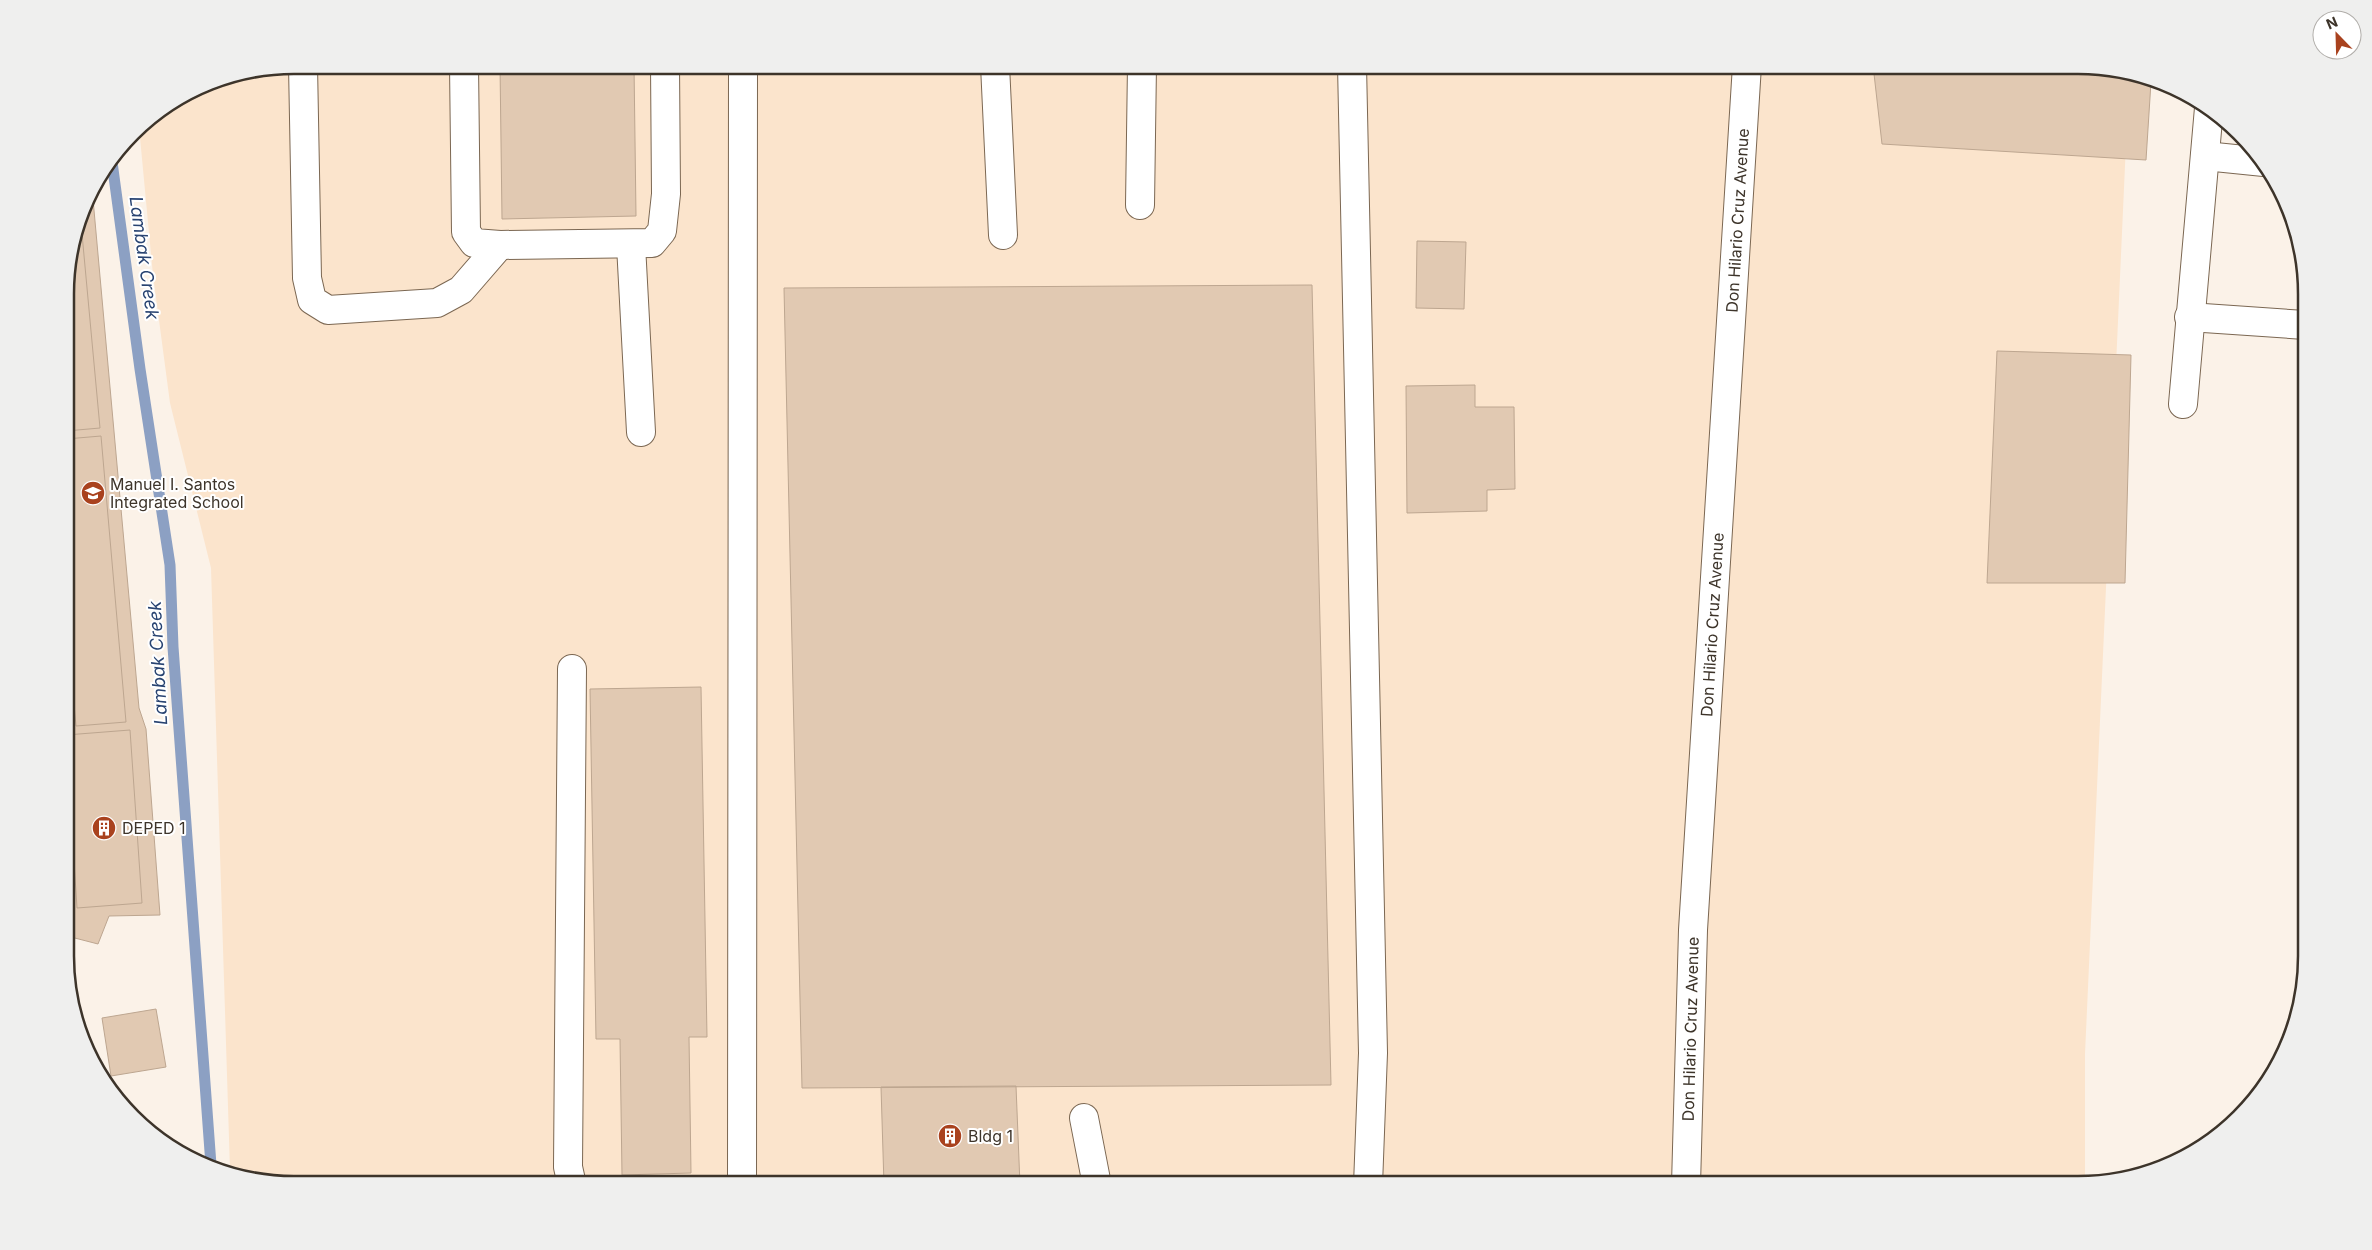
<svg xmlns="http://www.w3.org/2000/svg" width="2372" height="1250" font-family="Inter,sans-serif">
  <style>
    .built { fill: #fbe4cc }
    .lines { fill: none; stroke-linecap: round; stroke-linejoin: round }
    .stream { stroke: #8ca0c3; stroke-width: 11 }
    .building { fill: #e1c9b2; stroke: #bda690 }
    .minor-casing { stroke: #7b6752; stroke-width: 30 }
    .minor { stroke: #fff; stroke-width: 28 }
    .labels { text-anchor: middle; stroke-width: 4; stroke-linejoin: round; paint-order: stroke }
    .street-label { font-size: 16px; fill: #3d342a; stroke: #fff }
    .poi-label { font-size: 16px; fill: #3d342a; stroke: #fff; text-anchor: start }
    .water-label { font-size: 18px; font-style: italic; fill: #284371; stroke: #fff }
    .rim { fill: none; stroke: #3d342a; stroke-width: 2.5 }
  </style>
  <rect width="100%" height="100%" fill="#fbf2e8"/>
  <path class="built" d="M 294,65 L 2078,65 L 2129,77 L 2085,1054 L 2085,1185 L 294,1185 L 230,1170 L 211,568 L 170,403 L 153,275 L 139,127 L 143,122 L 207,82 Z"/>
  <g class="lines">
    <path class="stream" d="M 112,162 L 140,369 L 170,565 L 173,647 L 211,1165"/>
  </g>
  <path class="building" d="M 500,65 L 634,65 L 636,216 L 502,219 Z
    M 1873,65 L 2078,65 L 2151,82 L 2146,160 L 1882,144 Z
    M 92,188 L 139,708 L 146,729 L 160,915 L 109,916 L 98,944 L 67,936 L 66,279 L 89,193 Z
    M 81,223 L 100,428 L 66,431 L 66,279 Z
    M 1417,241 L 1466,242 L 1464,309 L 1416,308 Z
    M 1312,285 L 1331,1085 L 802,1088 L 784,288 Z
    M 1997,351 L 2131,355 L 2125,583 L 1987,583 Z
    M 1475,385 L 1475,407 L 1514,407 L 1515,489 L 1487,490 L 1487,511 L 1407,513 L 1406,386 Z
    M 101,436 L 126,722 L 76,726 L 66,616 L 66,439 Z
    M 701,687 L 707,1037 L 689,1037 L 691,1173 L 622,1175 L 620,1039 L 596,1039 L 590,689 Z
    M 130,730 L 142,903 L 77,908 L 66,735 Z
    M 156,1009 L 166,1067 L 111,1076 L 102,1018 Z
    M 1016,1086 L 1020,1185 L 884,1185 L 881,1087 Z"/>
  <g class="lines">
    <g class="minor-casing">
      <g id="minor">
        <path d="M 303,65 L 307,278 L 312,300 L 328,310 L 437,303 L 461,290 L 500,245"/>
        <path d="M 464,65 L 466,232 L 474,243 L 500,245 L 652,243 L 662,231 L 666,194 L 665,65"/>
        <path d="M 995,65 L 1003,235"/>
        <path d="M 1352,65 L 1373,1053 L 1368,1185"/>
        <path d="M 2205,156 L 2264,162"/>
        <path d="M 1140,205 L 1142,65"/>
        <path d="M 631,245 L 641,432"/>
        <path d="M 2189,317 L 2305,325"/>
        <path d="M 2183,404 L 2209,108"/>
        <path d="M 1084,1118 L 1097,1185"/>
        <path d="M 572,1185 L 568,1167 L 572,669"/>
        <path d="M 742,1185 L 743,65"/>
        <path id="s1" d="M 1686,1185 L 1693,930 L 1747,65"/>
      </g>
    </g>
    <use href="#minor" class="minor"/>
  </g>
  <defs>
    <g id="school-disc" transform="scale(1.25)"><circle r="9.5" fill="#a9421e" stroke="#fff"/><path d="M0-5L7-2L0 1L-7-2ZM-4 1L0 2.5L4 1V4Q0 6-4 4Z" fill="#fff"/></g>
    <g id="building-disc" transform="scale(1.25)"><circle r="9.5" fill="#a9421e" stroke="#fff"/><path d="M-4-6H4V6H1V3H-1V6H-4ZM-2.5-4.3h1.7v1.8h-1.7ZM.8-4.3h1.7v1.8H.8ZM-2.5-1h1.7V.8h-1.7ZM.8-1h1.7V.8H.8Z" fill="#fff"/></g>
  </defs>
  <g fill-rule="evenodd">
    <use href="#school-disc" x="93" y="493"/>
    <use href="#building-disc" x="104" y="828"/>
    <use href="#building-disc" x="950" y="1136"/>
  </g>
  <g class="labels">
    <g class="street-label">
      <text dy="6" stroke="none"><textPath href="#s1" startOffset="966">Don Hilario Cruz Avenue</textPath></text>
      <text dy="6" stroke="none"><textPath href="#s1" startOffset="561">Don Hilario Cruz Avenue</textPath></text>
      <text dy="6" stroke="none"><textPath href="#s1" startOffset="156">Don Hilario Cruz Avenue</textPath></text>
    </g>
    <g class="poi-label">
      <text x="110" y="490">Manuel I. Santos<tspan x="110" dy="18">Integrated School</tspan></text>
      <text x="122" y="834">DEPED 1</text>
      <text x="968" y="1142">Bldg 1</text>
    </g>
    <g class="water-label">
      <text transform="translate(144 258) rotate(82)" y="6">Lambak Creek</text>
      <text transform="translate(158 663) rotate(-93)" y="6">Lambak Creek</text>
    </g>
  </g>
  <path d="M0 0H2372V1250H0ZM294 74H2078A220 220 0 0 1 2298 294V956A220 220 0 0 1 2078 1176H294A220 220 0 0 1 74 956V294A220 220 0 0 1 294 74Z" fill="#efefee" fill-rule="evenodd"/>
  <path class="rim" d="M294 74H2078A220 220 0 0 1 2298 294V956A220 220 0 0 1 2078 1176H294A220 220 0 0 1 74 956V294A220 220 0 0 1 294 74Z"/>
  <g transform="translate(2337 35) rotate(337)"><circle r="24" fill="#ffffff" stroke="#b1aeaa"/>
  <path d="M0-4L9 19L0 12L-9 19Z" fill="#a9421e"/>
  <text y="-8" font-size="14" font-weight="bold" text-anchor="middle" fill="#3d342a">N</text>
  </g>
</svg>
